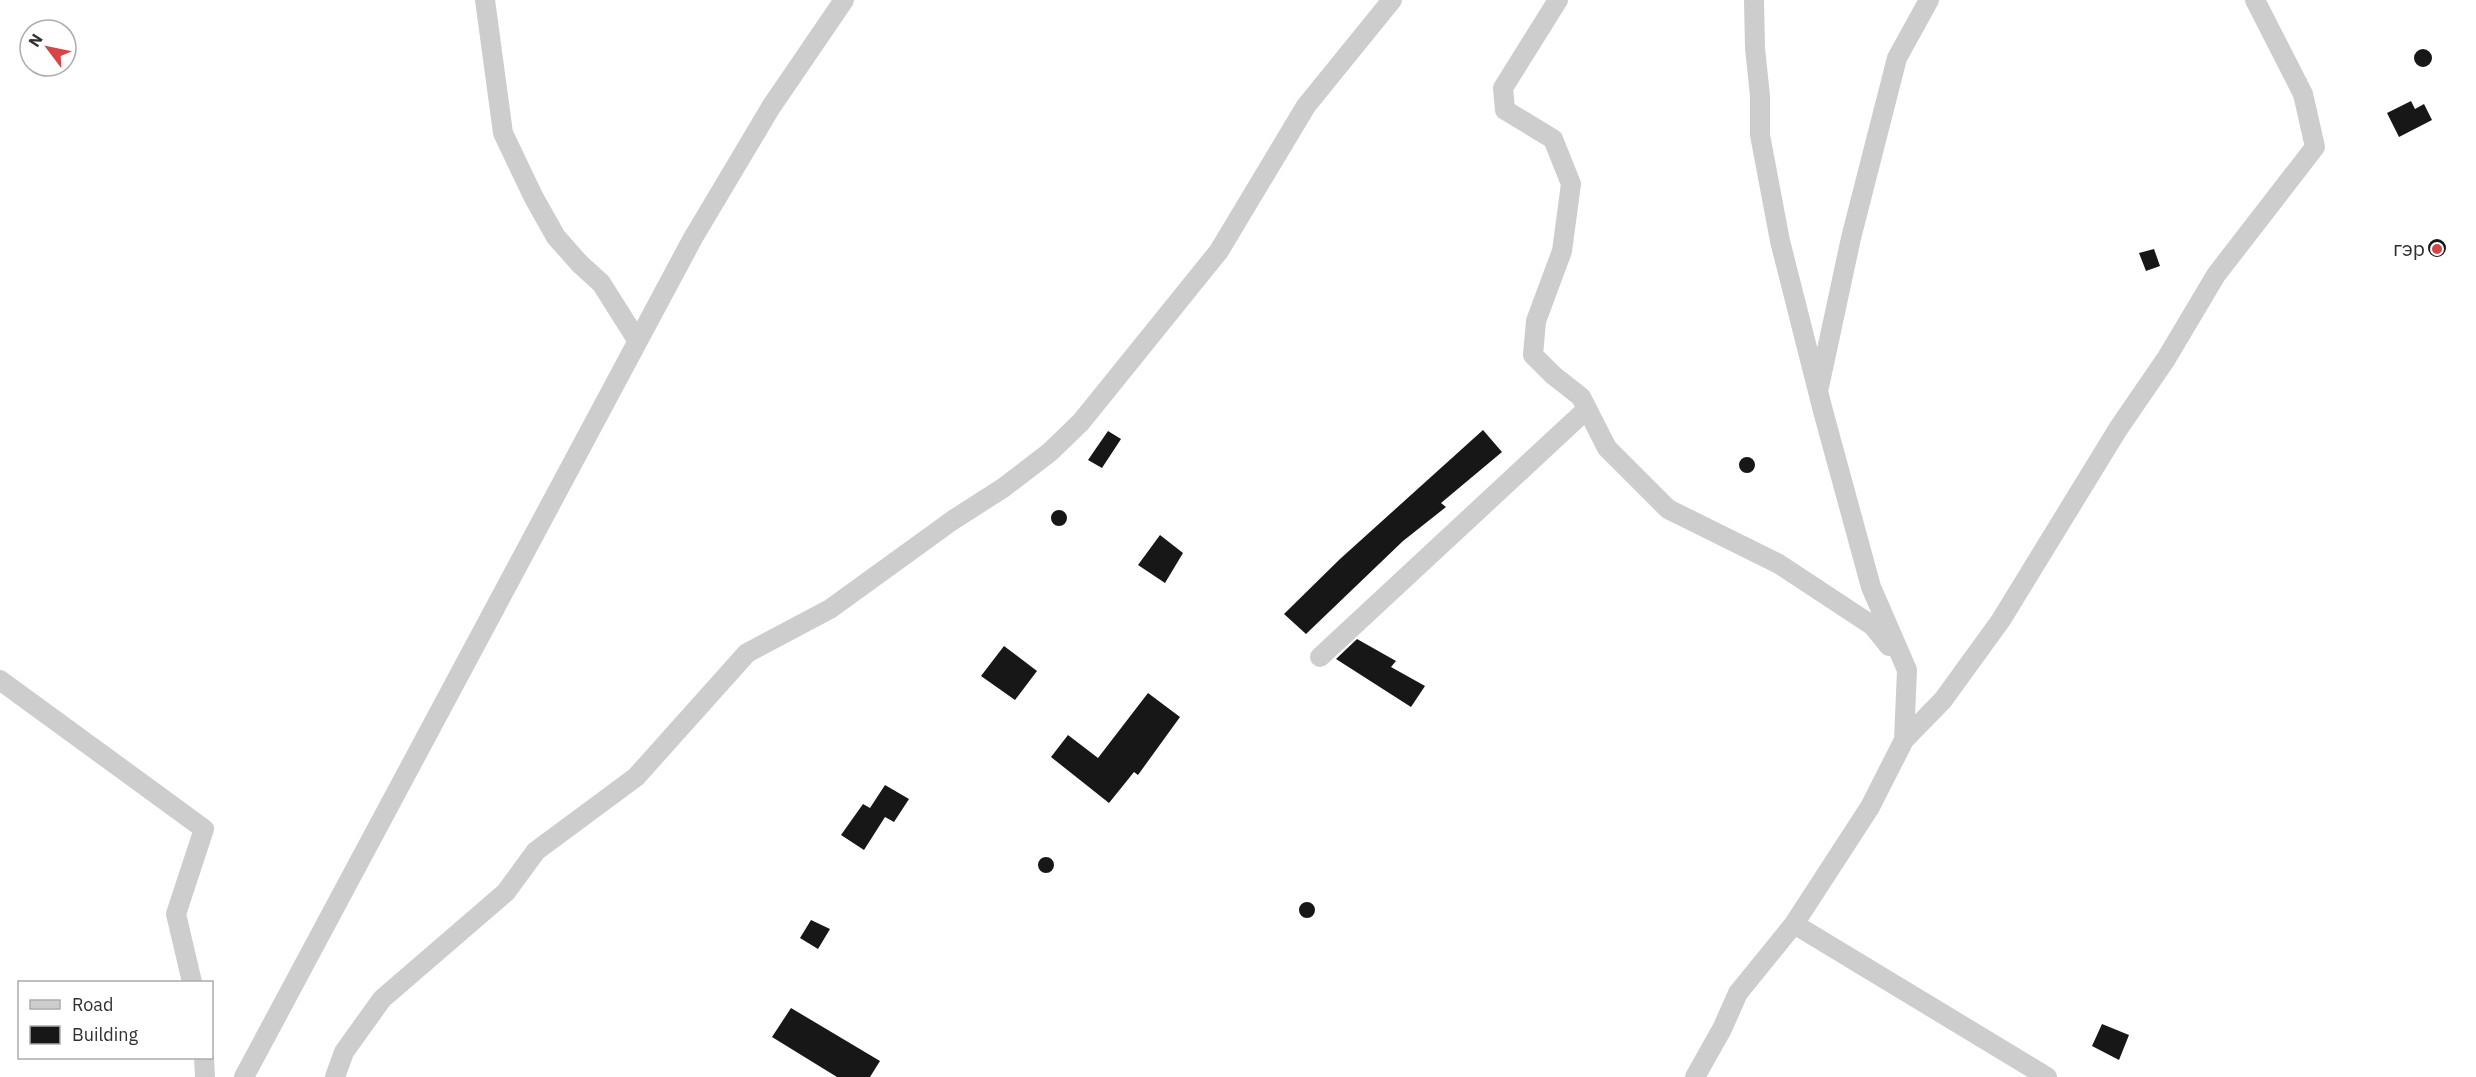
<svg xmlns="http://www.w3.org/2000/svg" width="2476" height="1077" font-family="'IBM Plex Sans',sans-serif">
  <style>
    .building { fill: #171717 }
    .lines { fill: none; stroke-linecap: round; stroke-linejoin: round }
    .street { stroke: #cdcdcd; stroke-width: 20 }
    .poi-dot { fill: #d64447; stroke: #fff; stroke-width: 2 }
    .labels { text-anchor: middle; stroke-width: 6; stroke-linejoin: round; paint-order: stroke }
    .poi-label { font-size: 21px; fill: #303030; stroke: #fff; text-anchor: end }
  </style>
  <rect width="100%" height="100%" fill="#fff"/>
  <path class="building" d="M2414 58a9 9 0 1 1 18 0a9 9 0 1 1-18 0Z
    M 2411,101 L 2415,109 L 2424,104 L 2432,120 L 2399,137 L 2387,113 Z
    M2428 248a9 9 0 1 1 18 0a9 9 0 1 1-18 0Z
    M 2154,249 L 2160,266 L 2146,271 L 2139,253 Z
    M 1483,430 L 1502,452 L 1441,503 L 1446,507 L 1403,541 L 1306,634 L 1284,614 L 1340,559 Z
    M 1108,431 L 1121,439 L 1102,468 L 1088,460 Z
    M1739 465a8 8 0 1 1 16 0a8 8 0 1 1-16 0Z
    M1051 518a8 8 0 1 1 16 0a8 8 0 1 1-16 0Z
    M 1160,535 L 1183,553 L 1165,583 L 1138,565 Z
    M 1357,639 L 1396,661 L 1391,667 L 1425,686 L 1411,707 L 1336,659 Z
    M 1004,646 L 1037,671 L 1015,700 L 981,676 Z
    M 1148,693 L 1180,717 L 1138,775 L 1134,772 L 1109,803 L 1051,757 L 1068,735 L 1098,758 Z
    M 885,785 L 909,799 L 894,822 L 885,817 L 864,850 L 841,835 L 863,804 L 870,808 Z
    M1038 865a8 8 0 1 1 16 0a8 8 0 1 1-16 0Z
    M1299 910a8 8 0 1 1 16 0a8 8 0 1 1-16 0Z
    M 811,920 L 830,929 L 818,949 L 800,938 Z
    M 791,1008 L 880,1061 L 870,1077 L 837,1077 L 772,1037 Z
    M 2102,1024 L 2129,1035 L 2119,1060 L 2092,1046 Z"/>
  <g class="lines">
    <path class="street" d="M 485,0 L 503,133 L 534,198 L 556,237 L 580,264 L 601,283 L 637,340
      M 1558,0 L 1503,88 L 1505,110 L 1553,139 L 1571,184 L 1562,251 L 1536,321 L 1533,355 L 1553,375 L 1581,397 L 1607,448 L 1668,509 L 1779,564 L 1873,626 L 1889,646
      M 1819,387 L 1851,238 L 1897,58 L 1929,0
      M 1320,657 L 1587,409
      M 0,680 L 204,829 L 176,914 L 192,982
      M 1904,740 L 1943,700 L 2001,620 L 2118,429 L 2166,359 L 2216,275 L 2315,147 L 2303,94 L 2255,0
      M 1794,924 L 2047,1077
      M 204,1058 L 205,1077
      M 244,1077 L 693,238 L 771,107 L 844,0
      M 335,1077 L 344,1052 L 382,999 L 506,892 L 536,851 L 636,777 L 747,653 L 830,609 L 953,520 L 1003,488 L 1050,452 L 1081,422 L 1219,251 L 1306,106 L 1392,0
      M 1695,1077 L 1722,1029 L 1738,993 L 1794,924 L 1870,807 L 1904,740 L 1907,670 L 1871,587 L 1823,411 L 1780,241 L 1760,135 L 1760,96 L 1755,48 L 1754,0"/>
  </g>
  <circle class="poi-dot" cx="2437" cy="249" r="6"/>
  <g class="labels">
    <g class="poi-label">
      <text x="2425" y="256">гэр</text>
    </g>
  </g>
  <rect x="18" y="981" width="195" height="78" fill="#ffffff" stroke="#acacac" stroke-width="1.5"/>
  <rect x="30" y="1000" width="30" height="9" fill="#cdcdcd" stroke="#acacac" stroke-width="1.5"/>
  <text x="72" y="1011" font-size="18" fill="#303030">Road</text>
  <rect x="30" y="1026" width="30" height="18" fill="#171717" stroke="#acacac" stroke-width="1.5"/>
  <text x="72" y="1041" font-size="18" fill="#303030">Building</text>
  <g transform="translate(48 48) rotate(302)"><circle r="28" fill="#ffffff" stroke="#acacac" stroke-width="1.5"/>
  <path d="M0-4.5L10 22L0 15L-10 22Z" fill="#d64447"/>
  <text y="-9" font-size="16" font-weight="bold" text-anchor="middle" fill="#303030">N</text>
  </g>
</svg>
